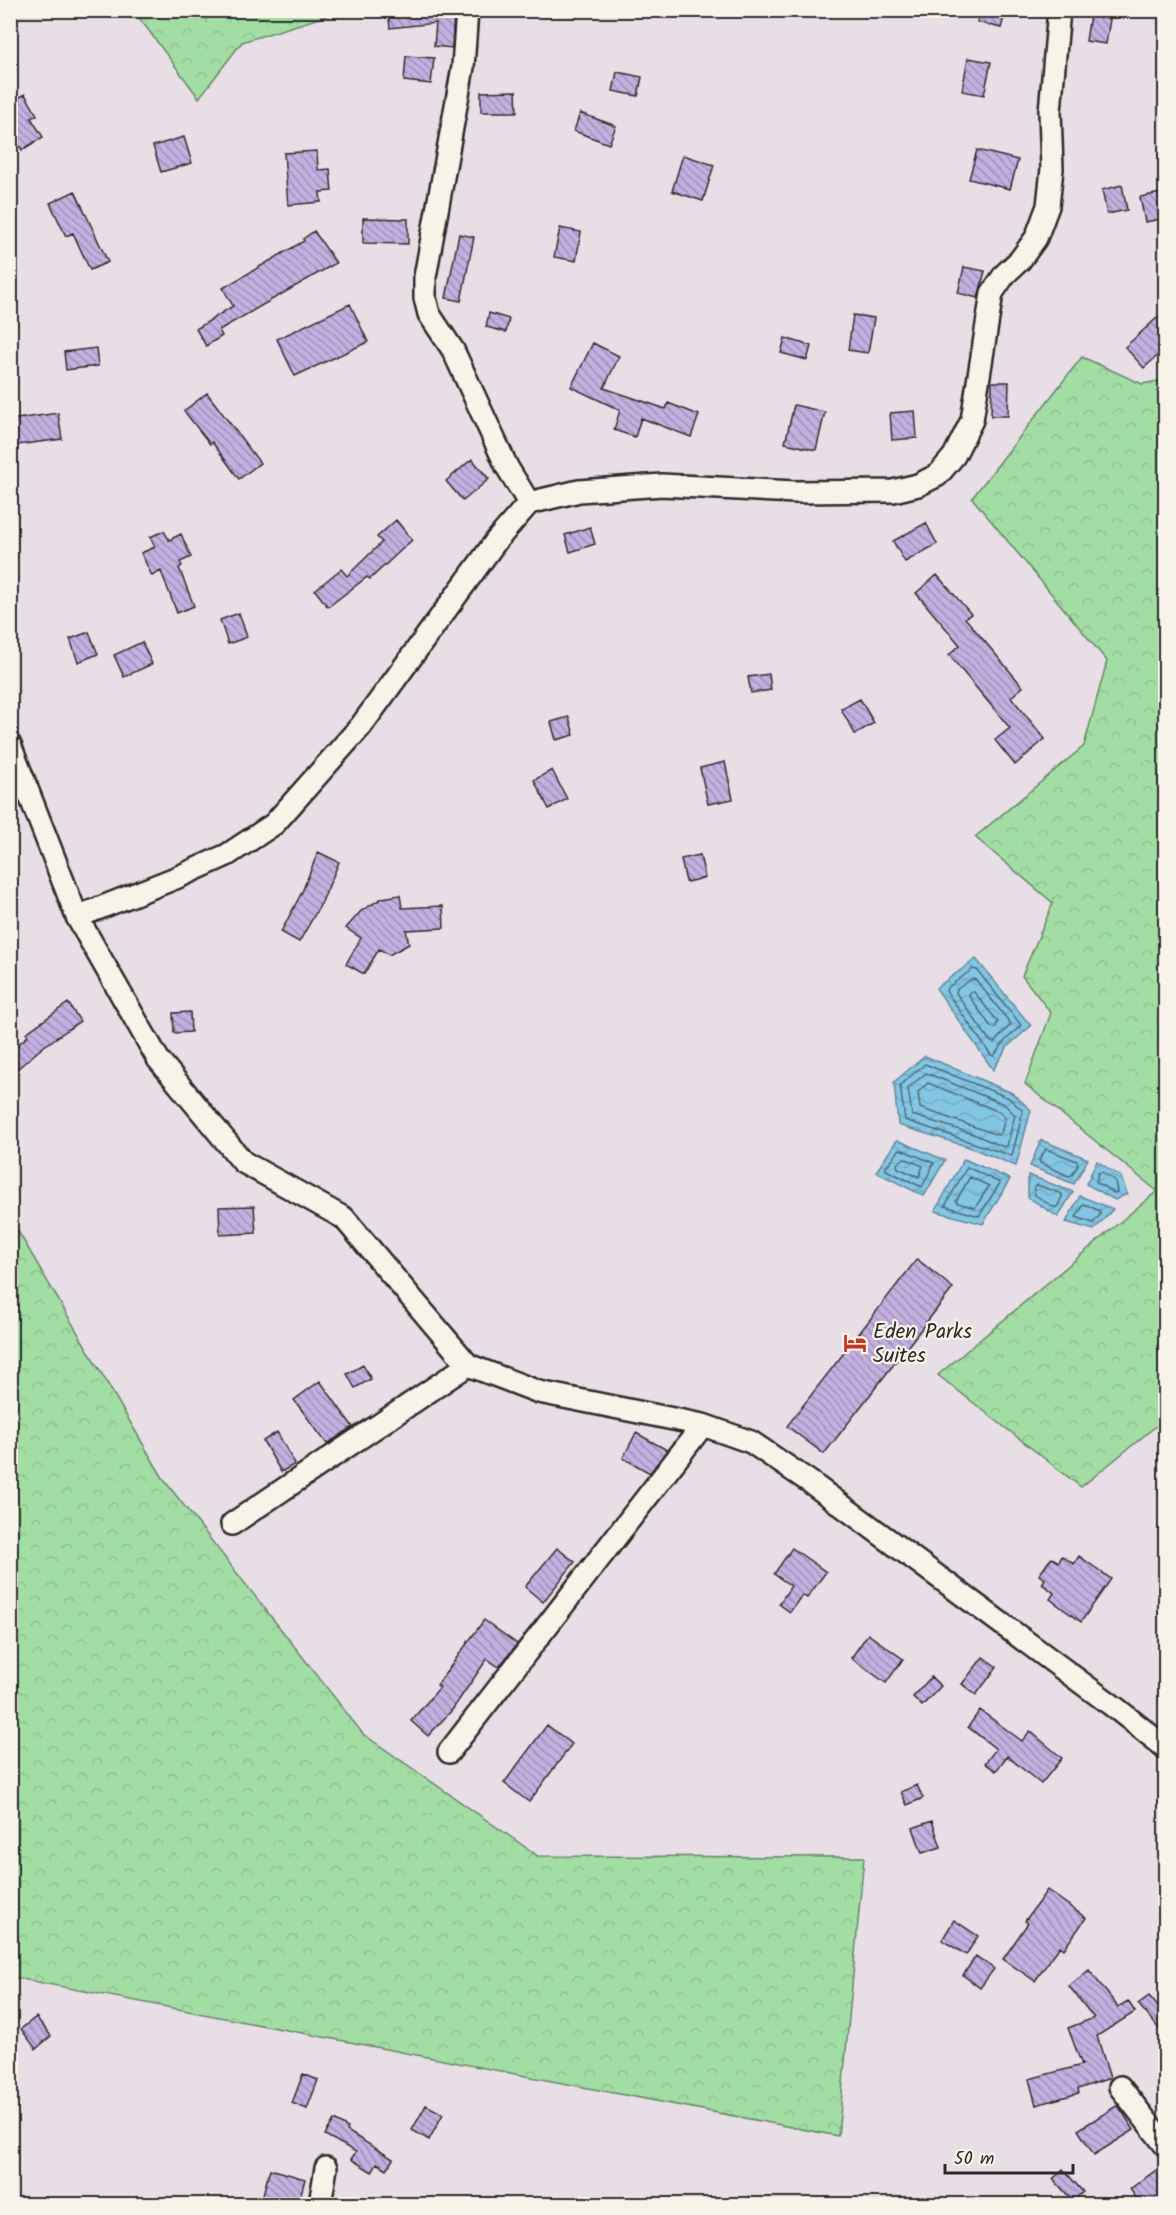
<svg xmlns="http://www.w3.org/2000/svg" width="1176" height="2215" font-family="Kalam,sans-serif">
  <style>
    .forest { fill: url(#forest-crowns); stroke: #668468; stroke-width: 1.5 }
    .water { fill: url(#water-waves); stroke: #60889a; stroke-width: 1.5 }
    .lines { fill: none; stroke-linecap: round; stroke-linejoin: round }
    .shore { stroke: #4e6975; stroke-width: 1.5 }
    .building { fill: url(#building-back-hatch); stroke: #2b2b2b; stroke-width: 1.5 }
    .minor-casing { stroke: #2b2b2b; stroke-width: 26 }
    .minor { stroke: #f7f3e8; stroke-width: 21 }
    .labels { text-anchor: middle; stroke-width: 4.5; stroke-linejoin: round; paint-order: stroke }
    .poi-label { font-size: 21px; fill: #2b2b2b; stroke: #f7f3e8; text-anchor: start }
  </style>
  <defs>
    <pattern id="forest-crowns" width="20" height="18" patternUnits="userSpaceOnUse" patternTransform="scale(1.5)"><rect width="20" height="18" fill="#a2dea4"/><path d="M2 6a3 3 0 1 1 6 0M12 15a3 3 0 1 1 6 0" fill="none" stroke="#8cbf8d"/></pattern>
    <pattern id="water-waves" width="16" height="10" patternUnits="userSpaceOnUse" patternTransform="scale(1.5)"><rect width="16" height="10" fill="#83c6e4"/><path d="M0 5q4-4 8 0t8 0" fill="none" stroke="#71aac4"/></pattern>
    <pattern id="building-back-hatch" width="6" height="6" patternUnits="userSpaceOnUse" patternTransform="scale(1.5)"><rect width="6" height="6" fill="#c4b0e0"/><path d="M-1 5l2 2M0 0l6 6M5-1l2 2" fill="none" stroke="#9f8fb6"/></pattern>
  </defs>
  <rect width="100%" height="100%" fill="#e8dfe6"/>
  <filter id="ink" filterUnits="userSpaceOnUse"><feTurbulence type="fractalNoise" baseFrequency=".0167" numOctaves="2"/><feDisplacementMap in="SourceGraphic" scale="12" xChannelSelector="R" yChannelSelector="G"/><feConvolveMatrix kernelMatrix="1 2 1 2 8 2 1 2 1" color-interpolation-filters="sRGB"/></filter>
  <g filter="url(#ink)">
    <path class="forest" d="M 134,11 L 342,11 L 242,42 L 199,98 Z
      M 1082,357 L 1142,384 L 1165,380 L 1166,1418 L 1081,1487 L 938,1375 L 1157,1191 L 1025,1084 L 1051,1013 L 1022,976 L 1053,903 L 975,837 L 1084,746 L 1107,661 L 972,498 Z
      M 11,1219 L 164,1480 L 363,1734 L 538,1856 L 864,1857 L 838,2136 L 11,1977 Z"/>
    <path class="water" d="M 976,959 L 1031,1026 L 1008,1046 L 993,1070 L 936,988 Z
      M 925,1056 L 1012,1093 L 1031,1110 L 1016,1166 L 969,1147 L 898,1125 L 894,1082 Z
      M 897,1140 L 945,1160 L 924,1196 L 876,1172 Z
      M 1041,1140 L 1088,1159 L 1074,1184 L 1030,1166 Z
      M 964,1159 L 1010,1179 L 983,1224 L 935,1211 Z
      M 1097,1161 L 1121,1177 L 1127,1194 L 1115,1200 L 1086,1184 Z
      M 1028,1175 L 1073,1192 L 1058,1217 L 1028,1197 Z
      M 1080,1196 L 1113,1209 L 1094,1230 L 1066,1222 Z"/>
    <g class="lines">
      <path class="shore" d="M 973,969 L 977,970 L 1021,1025 L 1004,1042 L 994,1056 L 991,1055 L 946,991 L 947,988 Z
        M 972,979 L 976,980 L 1011,1024 L 994,1043 L 990,1041 L 956,993 L 957,989 Z
        M 970,992 L 974,992 L 998,1022 L 995,1028 L 991,1027 L 969,996 Z
        M 925,1064 L 1009,1098 L 1023,1111 L 1012,1156 L 905,1120 L 900,1085 Z
        M 926,1073 L 1004,1104 L 1015,1115 L 1007,1146 L 1004,1147 L 973,1134 L 912,1115 L 908,1088 Z
        M 928,1083 L 1000,1112 L 1005,1118 L 1001,1133 L 998,1135 L 920,1108 L 918,1092 Z
        M 900,1149 L 934,1163 L 922,1187 L 886,1170 L 886,1167 Z
        M 1046,1149 L 1077,1161 L 1078,1165 L 1072,1175 L 1069,1176 L 1040,1163 L 1039,1160 Z
        M 904,1158 L 923,1166 L 919,1177 L 898,1168 L 897,1164 Z
        M 967,1167 L 1000,1183 L 979,1216 L 945,1206 Z
        M 1102,1172 L 1115,1181 L 1117,1192 L 1114,1193 L 1096,1182 L 1098,1173 Z
        M 970,1177 L 989,1186 L 975,1208 L 958,1203 L 956,1201 Z
        M 1037,1185 L 1062,1194 L 1062,1197 L 1057,1207 L 1053,1207 L 1035,1195 L 1034,1187 Z
        M 1084,1204 L 1100,1211 L 1100,1215 L 1093,1223 L 1076,1217 Z"/>
    </g>
    <path class="building" d="M 388,10 L 454,12 L 452,48 L 434,46 L 436,23 L 390,28 Z
      M 980,10 L 1006,10 L 1001,28 L 977,22 Z
      M 1090,15 L 1110,19 L 1106,44 L 1086,41 Z
      M 406,56 L 434,58 L 431,84 L 404,81 Z
      M 968,58 L 991,62 L 984,95 L 962,91 Z
      M 617,72 L 642,77 L 638,96 L 613,91 Z
      M 516,91 L 517,112 L 481,112 L 481,92 Z
      M 25,94 L 37,115 L 31,118 L 43,137 L 22,150 L 10,131 L 10,103 Z
      M 580,113 L 616,126 L 609,144 L 574,131 Z
      M 184,137 L 192,163 L 161,172 L 153,146 Z
      M 977,150 L 1018,160 L 1010,189 L 969,179 Z
      M 317,151 L 318,170 L 330,169 L 332,191 L 320,192 L 321,202 L 288,205 L 284,153 Z
      M 683,155 L 714,165 L 703,201 L 672,191 Z
      M 1122,185 L 1127,210 L 1107,214 L 1102,190 Z
      M 75,191 L 108,262 L 90,270 L 73,233 L 66,236 L 50,203 Z
      M 1166,192 L 1166,218 L 1145,222 L 1140,197 Z
      M 363,218 L 408,219 L 408,244 L 363,243 Z
      M 560,228 L 581,232 L 576,261 L 554,257 Z
      M 314,231 L 336,263 L 219,330 L 222,336 L 206,346 L 196,329 L 233,306 L 223,288 L 304,241 L 303,239 Z
      M 459,234 L 474,237 L 461,301 L 446,298 Z
      M 964,267 L 985,271 L 978,298 L 958,293 Z
      M 350,304 L 368,342 L 295,376 L 277,339 Z
      M 489,313 L 509,319 L 506,332 L 486,327 Z
      M 853,315 L 874,318 L 868,353 L 848,350 Z
      M 1158,317 L 1166,325 L 1166,348 L 1144,368 L 1125,347 Z
      M 785,338 L 811,346 L 807,360 L 781,353 Z
      M 593,343 L 619,356 L 604,388 L 666,409 L 668,403 L 699,415 L 691,437 L 641,418 L 635,437 L 614,430 L 620,410 L 571,387 Z
      M 96,348 L 98,366 L 66,370 L 64,352 Z
      M 992,382 L 1009,382 L 1008,416 L 991,416 Z
      M 207,393 L 260,463 L 239,479 L 212,442 L 210,444 L 184,411 Z
      M 794,405 L 825,412 L 816,450 L 785,443 Z
      M 915,411 L 917,438 L 892,440 L 890,413 Z
      M 58,413 L 62,439 L 10,446 L 10,420 Z
      M 472,459 L 489,479 L 463,501 L 446,481 Z
      M 396,520 L 412,540 L 370,579 L 367,577 L 328,607 L 315,590 L 341,569 L 347,576 L 382,542 L 377,537 Z
      M 926,523 L 937,544 L 905,562 L 893,541 Z
      M 590,527 L 595,544 L 570,552 L 565,535 Z
      M 164,531 L 169,540 L 181,534 L 191,557 L 180,562 L 182,566 L 179,568 L 194,606 L 177,613 L 161,571 L 152,576 L 141,553 L 155,547 L 150,537 Z
      M 937,575 L 971,614 L 965,618 L 1023,687 L 1011,697 L 1045,739 L 1015,765 L 995,740 L 1010,728 L 949,655 L 960,645 L 916,593 Z
      M 239,613 L 247,637 L 228,644 L 220,620 Z
      M 89,632 L 98,654 L 78,662 L 70,639 Z
      M 142,642 L 152,664 L 124,677 L 114,655 Z
      M 769,674 L 771,690 L 751,693 L 748,677 Z
      M 860,699 L 874,723 L 855,734 L 841,709 Z
      M 569,717 L 574,735 L 556,740 L 551,722 Z
      M 725,762 L 733,799 L 708,804 L 700,768 Z
      M 552,770 L 567,799 L 549,809 L 534,780 Z
      M 318,852 L 339,862 L 322,902 L 299,942 L 281,932 L 302,892 Z
      M 700,855 L 705,878 L 686,882 L 681,859 Z
      M 400,895 L 402,908 L 443,906 L 444,928 L 406,930 L 409,944 L 389,955 L 379,949 L 364,974 L 346,964 L 361,938 L 346,928 L 361,911 L 382,898 Z
      M 68,1003 L 80,1021 L 43,1047 L 10,1075 L 10,1051 L 28,1036 L 26,1033 Z
      M 190,1012 L 191,1032 L 174,1033 L 173,1013 Z
      M 254,1206 L 256,1233 L 220,1235 L 219,1207 Z
      M 917,1259 L 953,1288 L 824,1454 L 787,1426 Z
      M 363,1365 L 371,1379 L 355,1388 L 347,1374 Z
      M 320,1381 L 353,1427 L 327,1444 L 294,1400 Z
      M 277,1432 L 295,1464 L 281,1472 L 263,1441 Z
      M 636,1433 L 667,1450 L 650,1473 L 623,1458 Z
      M 557,1548 L 575,1562 L 543,1602 L 525,1587 Z
      M 792,1548 L 826,1572 L 807,1598 L 802,1595 L 790,1612 L 779,1604 L 791,1586 L 774,1574 Z
      M 1062,1556 L 1074,1564 L 1079,1556 L 1111,1579 L 1081,1622 L 1050,1599 L 1054,1593 L 1042,1584 L 1045,1579 L 1039,1575 L 1049,1561 L 1052,1558 L 1059,1562 Z
      M 484,1620 L 517,1644 L 499,1667 L 487,1659 L 452,1710 L 428,1736 L 411,1721 L 440,1687 L 437,1685 Z
      M 868,1634 L 903,1659 L 886,1683 L 851,1658 Z
      M 983,1657 L 997,1667 L 976,1695 L 962,1684 Z
      M 931,1677 L 941,1686 L 922,1706 L 913,1697 Z
      M 980,1710 L 1022,1741 L 1030,1731 L 1062,1758 L 1041,1784 L 1007,1756 L 996,1771 L 985,1763 L 996,1749 L 968,1727 Z
      M 547,1725 L 572,1744 L 529,1802 L 504,1783 Z
      M 917,1785 L 923,1798 L 907,1805 L 901,1792 Z
      M 932,1821 L 941,1847 L 922,1853 L 913,1828 Z
      M 1047,1890 L 1086,1918 L 1064,1949 L 1060,1946 L 1035,1981 L 1003,1959 L 1028,1923 L 1025,1921 Z
      M 954,1920 L 978,1936 L 966,1955 L 942,1940 Z
      M 976,1956 L 994,1969 L 980,1988 L 963,1975 Z
      M 1089,1970 L 1118,2007 L 1128,2001 L 1135,2012 L 1097,2036 L 1110,2078 L 1078,2089 L 1079,2093 L 1036,2105 L 1029,2079 L 1082,2065 L 1068,2028 L 1094,2018 L 1069,1986 Z
      M 1149,1996 L 1166,2016 L 1166,2037 L 1138,2004 Z
      M 36,2017 L 51,2036 L 36,2049 L 21,2029 Z
      M 303,2074 L 318,2080 L 307,2109 L 292,2103 Z
      M 426,2105 L 443,2114 L 429,2140 L 412,2130 Z
      M 1118,2105 L 1134,2130 L 1094,2155 L 1078,2130 Z
      M 334,2120 L 348,2128 L 347,2131 L 393,2159 L 387,2169 L 377,2163 L 372,2172 L 351,2159 L 356,2152 L 325,2135 Z
      M 1166,2163 L 1166,2205 L 1141,2205 L 1130,2189 Z
      M 270,2169 L 305,2179 L 298,2205 L 285,2205 L 262,2198 Z
      M 1063,2169 L 1083,2192 L 1073,2201 L 1053,2179 Z"/>
    <g class="lines">
      <g class="minor-casing">
        <path id="minor" d="M 467,10 L 463,67 L 425,277 L 425,298 L 429,314 L 453,350 L 507,467 L 529,503
          M 10,745 L 77,917 L 158,1059 L 243,1162 L 344,1218 L 468,1365 L 539,1392 L 703,1425 L 751,1442 L 810,1482 L 1117,1709 L 1166,1748
          M 77,917 L 178,877 L 227,855 L 274,824 L 361,726 L 496,541 L 529,503 L 579,491 L 662,485 L 795,492 L 893,491 L 918,485 L 938,475 L 954,456 L 972,420 L 992,293 L 1005,274 L 1020,260 L 1036,238 L 1048,206 L 1052,169 L 1050,111 L 1059,10
          M 232,1524 L 468,1365
          M 449,1752 L 703,1425
          M 1120,2087 L 1166,2146
          M 320,2204 L 326,2168"/>
      </g>
      <use href="#minor" class="minor"/>
    </g>
  </g>
  <defs>
    <g id="hotel-bare" transform="scale(1.8)"><path d="M-6-4.5h1.5V1H6V5H4.5V3h-9V5H-6ZM-4 0a1.8 1.8 0 1 1 3.6 0ZM.5 0V-2.5h3Q6-2.5 6 0Z" fill="#c8321e" stroke="#f7f3e8" stroke-width="2.5" paint-order="stroke"/></g>
  </defs>
  <g fill-rule="evenodd">
    <use href="#hotel-bare" x="855" y="1343"/>
  </g>
  <g class="labels">
    <g class="poi-label">
      <text x="873" y="1338">Eden Parks<tspan x="873" dy="24">Suites</tspan></text>
    </g>
  </g>
  <rect width="1176" height="2215" fill="none" stroke="#f7f3e8" stroke-width="36"/>
  <rect x="18" y="18" width="1140" height="2179" fill="none" stroke="#2b2b2b" stroke-width="2" filter="url(#ink)"/>
  <path d="M945 2164v9h128v-9" fill="none" stroke="#2b2b2b" stroke-width="3"/>
  <text x="954" y="2164" font-size="18" fill="#2b2b2b" stroke="#f7f3e8" stroke-width="4.5" paint-order="stroke">50 m</text>
</svg>
